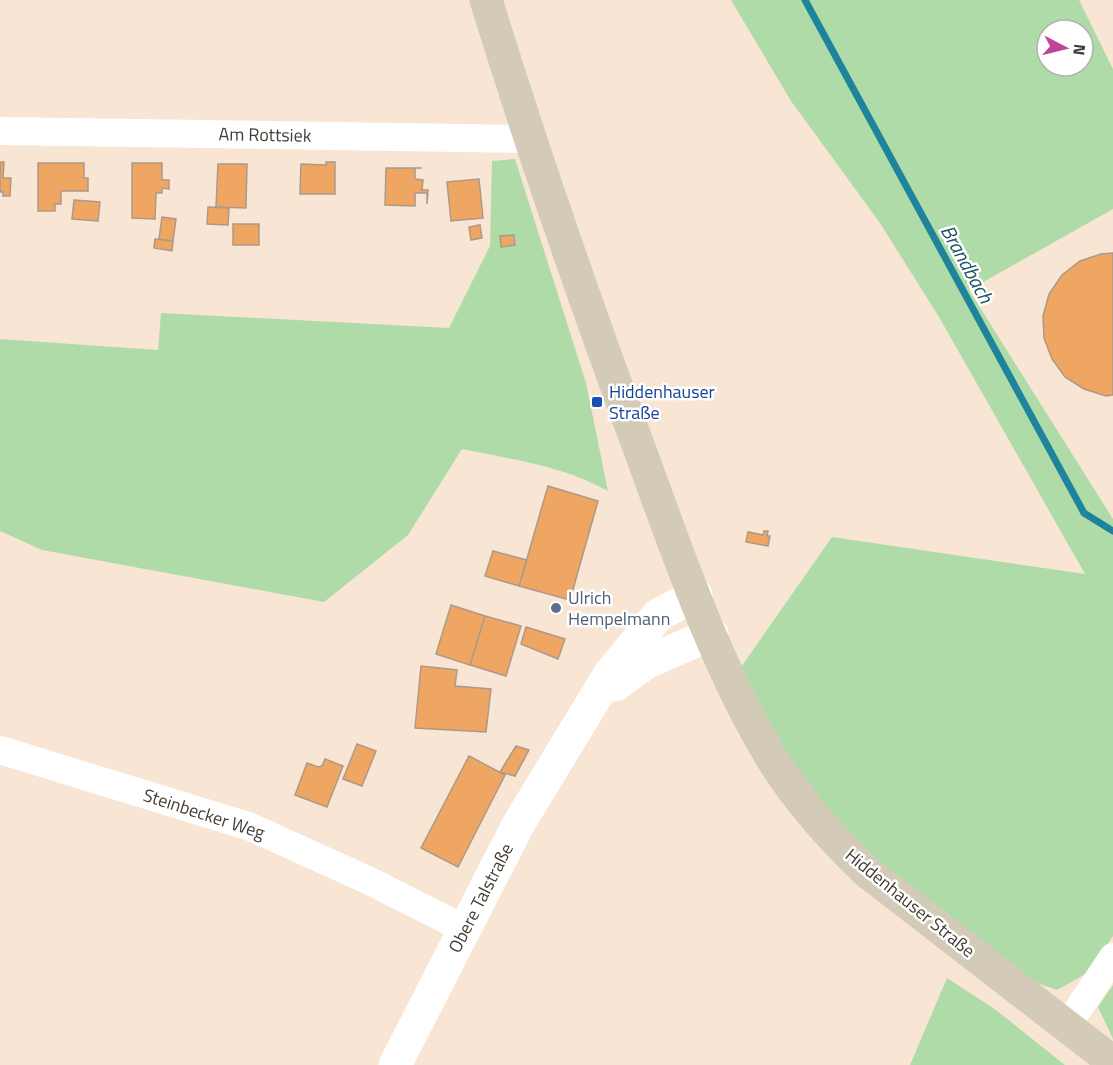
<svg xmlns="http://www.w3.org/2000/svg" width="1113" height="1065" font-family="'Titillium Web',sans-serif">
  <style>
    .green { fill: #afdba8; fill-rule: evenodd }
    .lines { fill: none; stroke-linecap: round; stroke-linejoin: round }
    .stream { stroke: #1e849b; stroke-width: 7 }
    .building { fill: #eea662; stroke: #ac9989; stroke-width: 1.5 }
    .minor { stroke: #fff; stroke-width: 28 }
    .tertiary { stroke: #fff; stroke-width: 33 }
    .secondary { stroke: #d3cbb8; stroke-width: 33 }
    .transit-dot { fill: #1a4fb4; stroke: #fff; stroke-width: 2 }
    .service-dot { fill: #5c6f8a; stroke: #fff; stroke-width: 2 }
    .labels { text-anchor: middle; stroke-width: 5; stroke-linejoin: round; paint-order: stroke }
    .street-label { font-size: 18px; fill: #433b34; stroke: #fff }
    .transit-label { font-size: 18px; fill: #164399; stroke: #fff; text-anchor: start }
    .service-label { font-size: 18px; fill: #4e5e75; stroke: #fff; text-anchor: start }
    .water-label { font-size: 20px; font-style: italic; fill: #215464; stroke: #fff }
  </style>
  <rect width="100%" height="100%" fill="#f9e5d4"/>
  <path class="green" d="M 731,0 L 1079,0 L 1113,69 L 1113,209 L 969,290 L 1113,519 L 1113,936 L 1089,972 L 1057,990 L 1031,981 L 864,850 L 831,817 L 784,751 L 741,667 L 832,537 L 1085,574 L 939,317 L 880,223 L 791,101 ZM 1047,30 L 1083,30 L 1083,66 L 1047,66 Z
    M 515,159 L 586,383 L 608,491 C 564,466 511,459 462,449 L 408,535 L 324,602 L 42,550 L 0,531 L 0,339 L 158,350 L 161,313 L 449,328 L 490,246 L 492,161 Z
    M 947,978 L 996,1010 L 1065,1065 L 910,1065 Z
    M 1113,985 L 1113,1039 L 1098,1007 Z"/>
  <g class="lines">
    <path class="stream" d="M 805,0 L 1084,513 L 1113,531"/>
  </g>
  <path class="building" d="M 0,162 L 4,162 L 3,178 L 11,178 L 10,196 L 3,196 L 3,192 L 0,192 Z
    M 326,162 L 335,162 L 335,194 L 300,194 L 301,164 L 326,165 Z
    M 38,163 L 84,163 L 84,178 L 88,178 L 88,191 L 61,191 L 61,204 L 55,204 L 55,211 L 38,211 Z
    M 132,163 L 162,163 L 162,180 L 169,180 L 169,189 L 162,188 L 162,193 L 156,193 L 155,219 L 132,218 Z
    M 218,164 L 247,164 L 246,208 L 216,207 Z
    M 386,168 L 422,168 L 415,168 L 415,179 L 423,180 L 422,190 L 428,190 L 427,204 L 427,193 L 415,193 L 415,206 L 385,205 Z
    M 479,179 L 483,218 L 451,221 L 447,182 Z
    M 74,200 L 100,202 L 98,221 L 72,219 Z
    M 208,207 L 229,208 L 228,225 L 207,224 Z
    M 162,217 L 176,219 L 173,241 L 159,239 Z
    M 233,224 L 259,224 L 259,245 L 233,245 Z
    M 480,225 L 482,238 L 471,240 L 469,227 Z
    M 514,235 L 515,245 L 501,247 L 500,236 Z
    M 155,239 L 173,241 L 172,251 L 154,248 Z
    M 1113,253 L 1113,395 L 1106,396 L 1084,389 L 1065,377 L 1052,359 L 1044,338 L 1043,316 L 1049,294 L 1062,275 L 1080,261 L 1101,254 Z
    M 548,486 L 598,501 L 570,600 L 519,586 Z
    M 764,531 L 768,531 L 767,536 L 770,536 L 768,546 L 746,542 L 748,532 L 763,535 Z
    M 493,551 L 527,560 L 519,586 L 485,576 Z
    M 451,605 L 485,616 L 470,665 L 436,654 Z
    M 485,616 L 521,626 L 506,676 L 470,665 Z
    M 526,627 L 565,639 L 558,659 L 521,644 Z
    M 421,666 L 457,670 L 455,686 L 491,689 L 486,732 L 415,728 Z
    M 357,744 L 376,751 L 362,786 L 343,779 Z
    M 516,746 L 529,750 L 515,776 L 500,772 Z
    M 469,756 L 505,775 L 458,867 L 421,848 Z
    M 325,759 L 343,766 L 327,807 L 295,795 L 307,763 L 318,767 L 322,766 Z"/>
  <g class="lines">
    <path class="minor" d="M 0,131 L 529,139
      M 0,750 L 248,826 L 370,881 L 465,929
      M 1067,1026 L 1113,957"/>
    <path class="tertiary" d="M 615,685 L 647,662 L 712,634
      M 395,1065 L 518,825 L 609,675 L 658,615 L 696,595"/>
    <path class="secondary" d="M 486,0 C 532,149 583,296 637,442 C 676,548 716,669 776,765 C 801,804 833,839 866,871 L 1113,1062"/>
  </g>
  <rect class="transit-dot" x="591" y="396" width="12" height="12" rx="3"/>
  <circle class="service-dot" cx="556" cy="608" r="6"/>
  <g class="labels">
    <g class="street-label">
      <text transform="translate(265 135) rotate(1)" y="6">Am Rottsiek</text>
      <text transform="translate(204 814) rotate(18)" y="6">Steinbecker Weg</text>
      <text transform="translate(481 898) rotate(-63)" y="6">Obere Talstraße</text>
      <text transform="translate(910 903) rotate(39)" y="6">Hiddenhauser Straße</text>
    </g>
    <g class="transit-label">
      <text x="609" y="398">Hiddenhauser<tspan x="609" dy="21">Straße</tspan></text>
    </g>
    <g class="service-label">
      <text x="568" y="604">Ulrich<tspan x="568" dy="21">Hempelmann</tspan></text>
    </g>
    <g class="water-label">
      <text transform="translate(967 264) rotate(61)" y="7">Brandbach</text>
    </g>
  </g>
  <g transform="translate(1065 48) rotate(97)"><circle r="28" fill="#ffffff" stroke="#b4b1ae" stroke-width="1.5"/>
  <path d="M0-4.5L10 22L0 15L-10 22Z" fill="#be4598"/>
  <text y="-9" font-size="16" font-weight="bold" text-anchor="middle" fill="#433b34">N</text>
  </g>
</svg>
